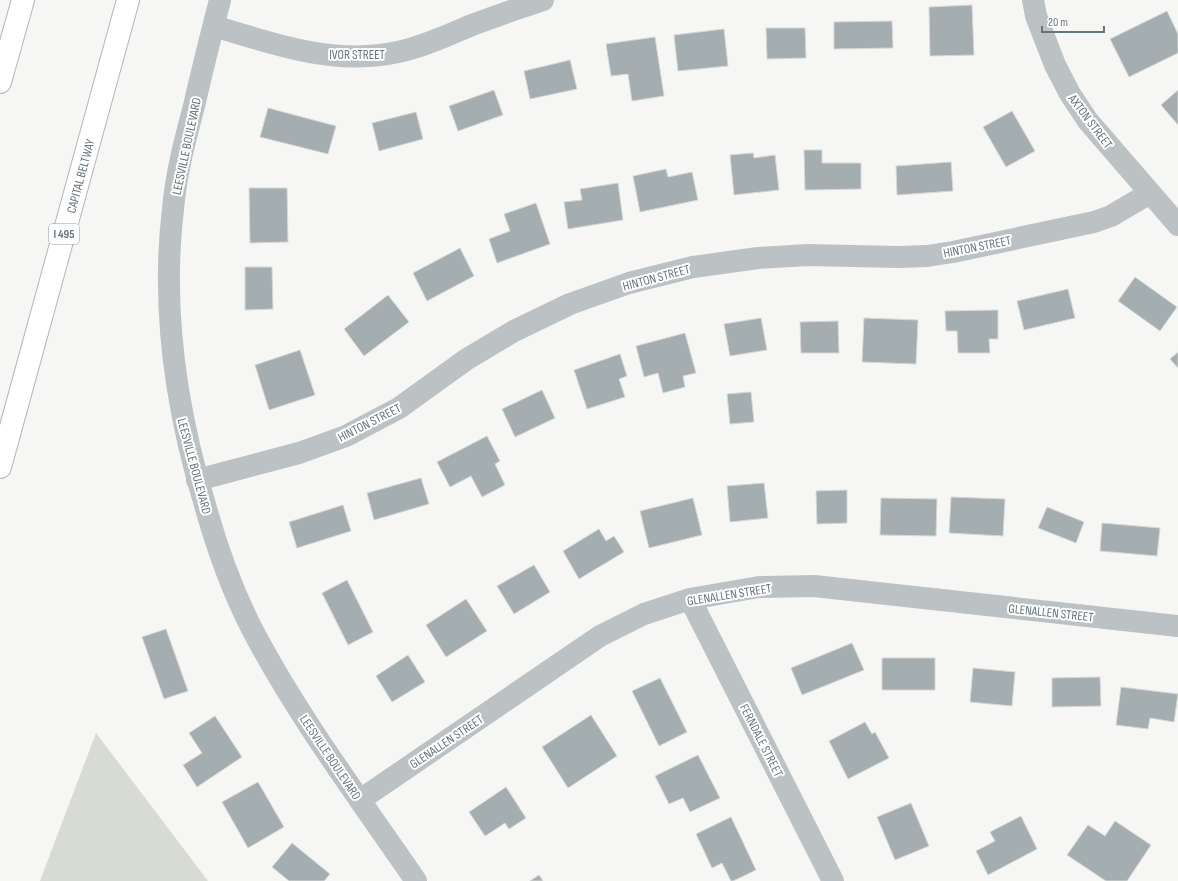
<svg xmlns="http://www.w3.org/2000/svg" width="1178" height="881" font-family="'Sofia Sans Condensed',sans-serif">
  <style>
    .green { fill: #d7dbd3 }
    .building { fill: #a4adb0; stroke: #d8d7d6 }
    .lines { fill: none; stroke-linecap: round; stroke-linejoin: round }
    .motorway-casing { stroke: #b2b6b8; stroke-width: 24 }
    .minor { stroke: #bcc1c3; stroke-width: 22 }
    .tertiary { stroke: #bcc1c3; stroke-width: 22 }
    .motorway { stroke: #fff; stroke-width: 22 }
    .labels { text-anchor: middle; stroke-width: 4; stroke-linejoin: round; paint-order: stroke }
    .shield { fill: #fff; stroke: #939ea3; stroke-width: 1 }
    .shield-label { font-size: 12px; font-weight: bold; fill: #65757b }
    .street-label { font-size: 13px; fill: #65757b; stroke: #fff }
  </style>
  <rect width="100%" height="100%" fill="#f6f6f4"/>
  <path class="green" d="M 96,733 L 208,881 L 40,881 Z"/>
  <path class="building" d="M 972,5 L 974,55 L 930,56 L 929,7 Z
    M 1167,11 L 1178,34 L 1178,53 L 1129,77 L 1110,39 Z
    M 892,21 L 893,48 L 834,49 L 834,22 Z
    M 766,28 L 805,28 L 806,58 L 767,59 Z
    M 724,29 L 728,66 L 678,71 L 674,35 Z
    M 655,37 L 664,96 L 632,101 L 628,74 L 611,76 L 606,44 Z
    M 570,60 L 577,89 L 530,99 L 524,71 Z
    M 494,90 L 503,115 L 458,131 L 449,106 Z
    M 1178,90 L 1178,125 L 1161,105 Z
    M 268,108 L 336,126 L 328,154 L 260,137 Z
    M 1012,111 L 1035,151 L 1006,167 L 983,127 Z
    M 416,112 L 423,139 L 379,151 L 372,123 Z
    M 804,150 L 822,150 L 822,163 L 861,163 L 861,189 L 805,190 Z
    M 753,153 L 754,158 L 775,155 L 779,190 L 734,195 L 730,155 Z
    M 951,162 L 953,191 L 897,195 L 896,166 Z
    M 666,169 L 668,177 L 692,172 L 698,200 L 640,212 L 633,176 Z
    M 618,183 L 623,220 L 568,229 L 564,202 L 582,200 L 580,189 Z
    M 249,188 L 287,188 L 288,242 L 250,243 Z
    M 536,203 L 550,244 L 497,263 L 489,239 L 510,231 L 504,214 Z
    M 460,248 L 474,276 L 427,301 L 413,273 Z
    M 245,267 L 272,267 L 273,309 L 245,310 Z
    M 1135,277 L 1177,307 L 1160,331 L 1118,301 Z
    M 1068,289 L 1075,318 L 1024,330 L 1017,301 Z
    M 388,295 L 409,322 L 364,356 L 344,329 Z
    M 998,310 L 998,339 L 989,339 L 990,353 L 958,353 L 957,331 L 946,331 L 945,311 Z
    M 761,318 L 767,350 L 730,356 L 724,324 Z
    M 864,318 L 918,320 L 916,364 L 862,362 Z
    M 838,321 L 839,353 L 801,353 L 800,322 Z
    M 685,333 L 696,373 L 683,376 L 685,387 L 663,393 L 658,373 L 644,377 L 636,346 Z
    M 300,350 L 315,395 L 269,410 L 255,365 Z
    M 1178,352 L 1178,368 L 1170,359 Z
    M 620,354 L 627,376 L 619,379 L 625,397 L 587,409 L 574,370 Z
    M 542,390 L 555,418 L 515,437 L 502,409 Z
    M 751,392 L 754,422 L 730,424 L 727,394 Z
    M 487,436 L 500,461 L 495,464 L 505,485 L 482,497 L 471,476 L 450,487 L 437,462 Z
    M 421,478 L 429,504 L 374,520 L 367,493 Z
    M 764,483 L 768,518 L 730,522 L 727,486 Z
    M 847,490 L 847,523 L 817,524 L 816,491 Z
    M 951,497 L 1005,499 L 1003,536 L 949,533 Z
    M 693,498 L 702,535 L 649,548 L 640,511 Z
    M 881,498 L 937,499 L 936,536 L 880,535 Z
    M 343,505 L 351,531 L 297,548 L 289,522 Z
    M 1047,507 L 1084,522 L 1076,543 L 1038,528 Z
    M 1102,523 L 1160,528 L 1157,556 L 1100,551 Z
    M 599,529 L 606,541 L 614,536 L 624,552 L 579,579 L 563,551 Z
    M 534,565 L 550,592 L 514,614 L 497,586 Z
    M 347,580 L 373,632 L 348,645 L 322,593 Z
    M 466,599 L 487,631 L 446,657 L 426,625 Z
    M 166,629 L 188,691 L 164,699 L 142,637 Z
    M 852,643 L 864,670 L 802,695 L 791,668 Z
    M 408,655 L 425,682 L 392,702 L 376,676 Z
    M 882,658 L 935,658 L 935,690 L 882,690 Z
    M 973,668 L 1015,672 L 1012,706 L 970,702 Z
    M 1100,677 L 1101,706 L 1052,707 L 1052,678 Z
    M 660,678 L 687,732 L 659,746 L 632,691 Z
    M 1121,687 L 1178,694 L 1174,722 L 1150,718 L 1148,729 L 1116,725 Z
    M 591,715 L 617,756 L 568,788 L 542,747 Z
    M 215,716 L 242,757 L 197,787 L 183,765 L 202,753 L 189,733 Z
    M 865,722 L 872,734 L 875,732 L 889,758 L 848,779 L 829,741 Z
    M 698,755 L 720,798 L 690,812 L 683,798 L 669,804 L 655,776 Z
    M 258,782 L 284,827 L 248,848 L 222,802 Z
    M 506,787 L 526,818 L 509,829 L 505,823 L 485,836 L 469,812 Z
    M 911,803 L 929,846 L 895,860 L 877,817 Z
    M 1021,816 L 1037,849 L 988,875 L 976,851 L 995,841 L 990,832 Z
    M 731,817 L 756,870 L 733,881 L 731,881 L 722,863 L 712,868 L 696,834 Z
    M 1115,821 L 1151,845 L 1127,881 L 1106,881 L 1067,855 L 1088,825 L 1105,836 Z
    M 292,843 L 330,874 L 324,881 L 289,881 L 272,867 Z
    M 539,875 L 543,881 L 530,881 Z"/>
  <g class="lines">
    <g class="motorway-casing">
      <path id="motorway" d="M 0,82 L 23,0
        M 0,467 L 128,0"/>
    </g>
    <path class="minor" d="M 1033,0 L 1036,16 L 1055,65 L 1070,94 L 1088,121 L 1178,225
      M 214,26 C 273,44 335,66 398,52 C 423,47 448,35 472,25 C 496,16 519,8 543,0
      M 197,480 L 299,453 L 346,436 L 399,408 L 467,359 L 514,331 L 570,304 L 629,283 L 693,267 L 758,258 L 808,255 L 898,257 L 927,256 L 953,252 L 1094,222 L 1111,216 L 1150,193
      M 690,599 L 833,881
      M 360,800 L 600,636 L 644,614 L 690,599 L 759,587 L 814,586 L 1178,626"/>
    <path class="tertiary" d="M 220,0 C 211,35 202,71 194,106 C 185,140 176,174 173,209 C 161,309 176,409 205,505 C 217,548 232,590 252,629 C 298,717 360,799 416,881"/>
    <use href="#motorway" class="motorway"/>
  </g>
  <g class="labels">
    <rect class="shield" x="49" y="224" width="30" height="20" rx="3"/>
    <g class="shield-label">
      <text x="64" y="238">I 495</text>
    </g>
    <g class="street-label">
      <text x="357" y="59">IVOR STREET</text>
      <text transform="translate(1091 121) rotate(53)" y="5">AXTON STREET</text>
      <text transform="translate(186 146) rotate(-78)" y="5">LEESVILLE BOULEVARD</text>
      <text transform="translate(80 176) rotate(-75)" y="5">CAPITAL BELTWAY</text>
      <text transform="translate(977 246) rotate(-11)" y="5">HINTON STREET</text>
      <text transform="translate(656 277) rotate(-15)" y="5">HINTON STREET</text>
      <text transform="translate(369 422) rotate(-27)" y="5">HINTON STREET</text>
      <text transform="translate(195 466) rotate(75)" y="5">LEESVILLE BOULEVARD</text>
      <text transform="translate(729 594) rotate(-9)" y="5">GLENALLEN STREET</text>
      <text transform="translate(1051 612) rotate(6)" y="5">GLENALLEN STREET</text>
      <text transform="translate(762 740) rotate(63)" y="5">FERNDALE STREET</text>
      <text transform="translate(446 741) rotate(-34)" y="5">GLENALLEN STREET</text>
      <text transform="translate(331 757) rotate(56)" y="5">LEESVILLE BOULEVARD</text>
    </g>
  </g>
  <path d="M1042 26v6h62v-6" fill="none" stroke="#65757b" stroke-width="2"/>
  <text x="1048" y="26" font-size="12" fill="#65757b" stroke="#ffffff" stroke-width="3" paint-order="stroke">20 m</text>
</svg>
